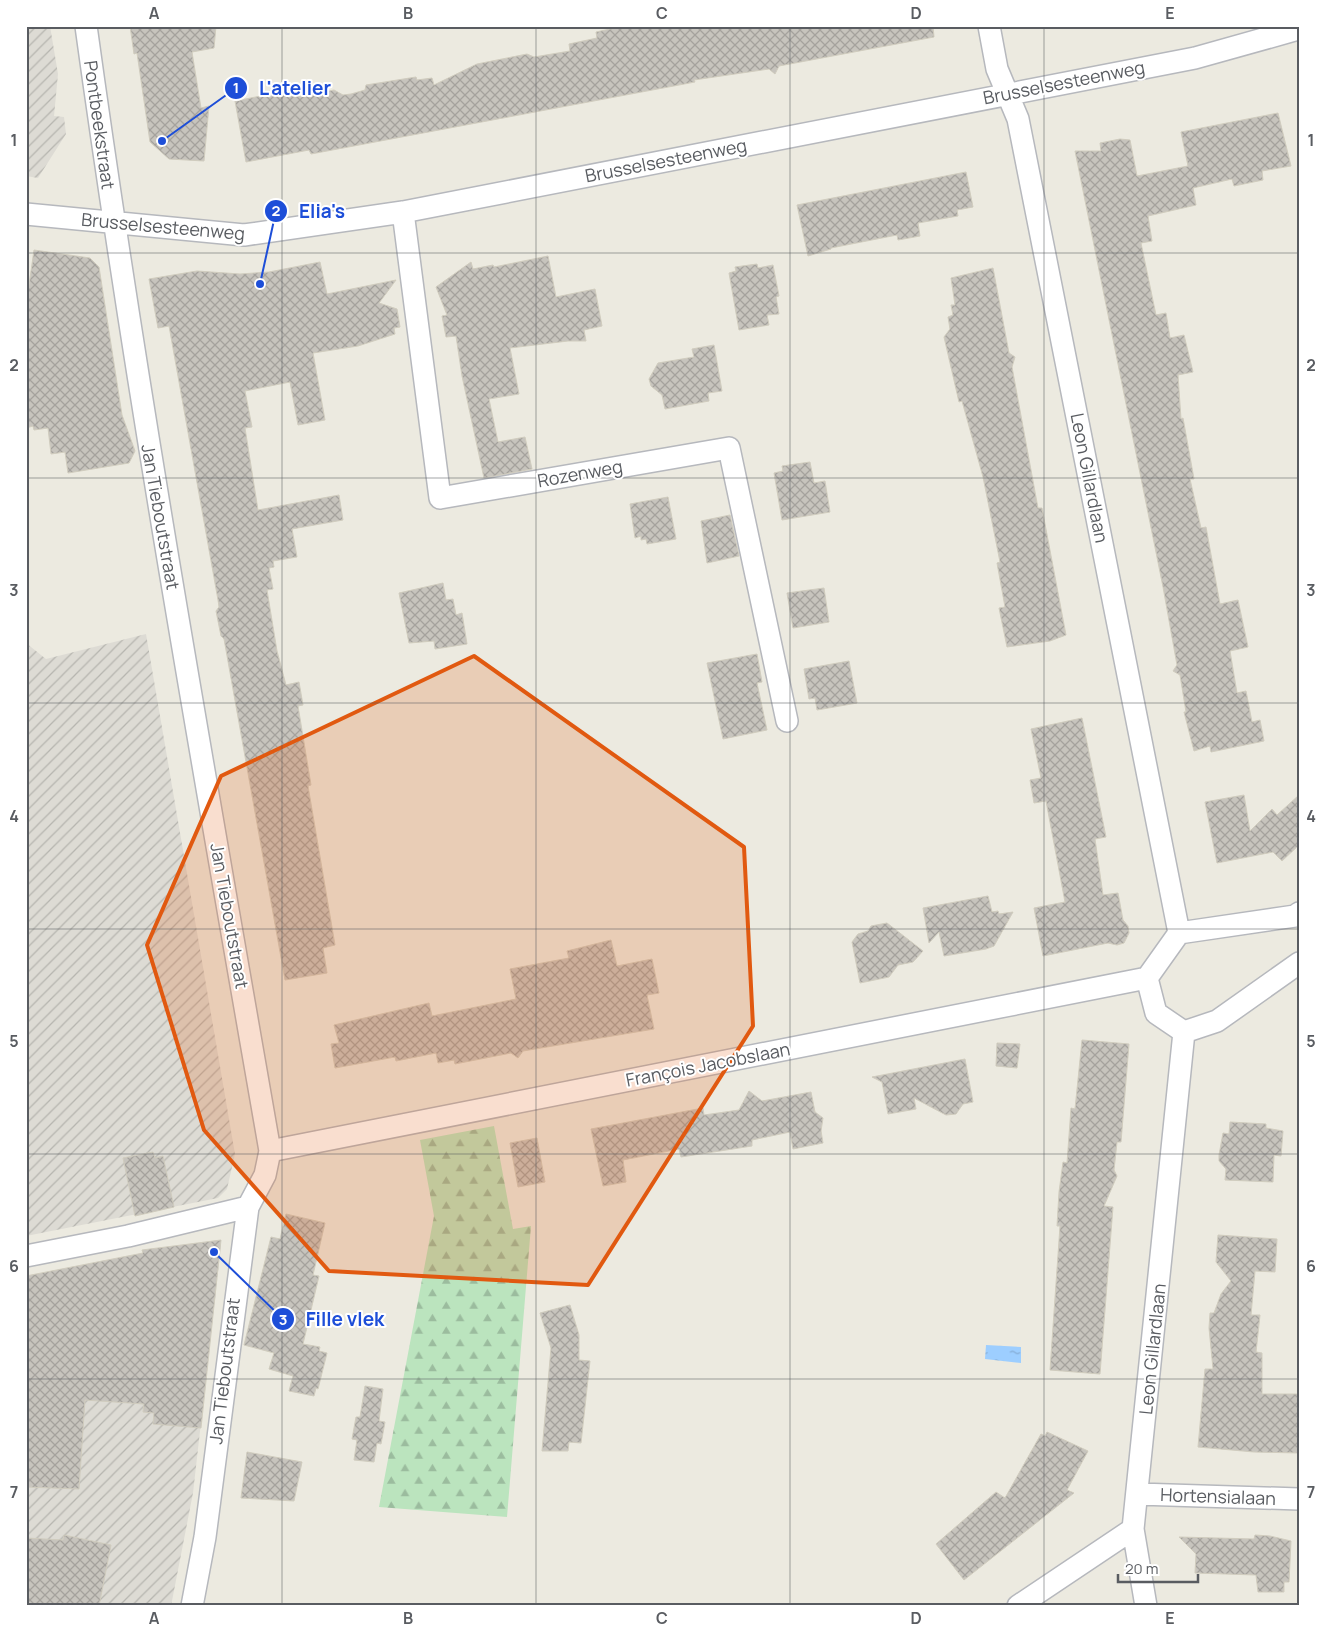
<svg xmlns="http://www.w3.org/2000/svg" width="1325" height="1632" font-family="Manrope,sans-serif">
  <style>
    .industrial { fill: url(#industrial-furrows) }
    .forest { fill: url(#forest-firs) }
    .water { fill: url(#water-ripples) }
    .building { fill: url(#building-cross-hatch); stroke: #d0ccbe }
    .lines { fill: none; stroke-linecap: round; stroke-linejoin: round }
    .street-casing { stroke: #b6b8bd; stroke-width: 24 }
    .street { stroke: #fff; stroke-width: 21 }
    .marked { fill: #e15910; fill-opacity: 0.2; stroke: #e15910; stroke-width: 4; stroke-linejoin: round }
    .grid { fill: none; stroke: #595c61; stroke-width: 1; stroke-opacity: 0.55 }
    .labels { text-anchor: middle; stroke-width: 4; stroke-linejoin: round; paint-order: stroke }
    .street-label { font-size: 18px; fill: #595c61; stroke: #fff }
    .leader { fill: none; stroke: #1d4ed8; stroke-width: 2 }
    .callout-dot { fill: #1d4ed8; stroke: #fff; stroke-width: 2 }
    .mark-label { font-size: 15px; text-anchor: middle; font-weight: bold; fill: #fff }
    .callout-label { font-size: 19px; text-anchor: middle; font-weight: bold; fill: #1d4ed8; stroke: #fff; stroke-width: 4; stroke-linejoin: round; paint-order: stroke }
    .neatline { fill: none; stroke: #595c61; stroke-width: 2 }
    .grid-label { font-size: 16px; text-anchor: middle; font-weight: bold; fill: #595c61 }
  </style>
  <defs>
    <pattern id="industrial-furrows" width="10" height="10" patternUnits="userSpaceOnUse" patternTransform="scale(1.25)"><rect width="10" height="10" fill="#dddbd4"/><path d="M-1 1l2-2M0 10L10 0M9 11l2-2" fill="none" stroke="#b6b5af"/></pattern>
    <pattern id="forest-firs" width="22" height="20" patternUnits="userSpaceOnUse" patternTransform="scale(1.25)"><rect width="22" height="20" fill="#bbe4be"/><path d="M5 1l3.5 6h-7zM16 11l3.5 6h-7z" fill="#9bbc9e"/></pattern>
    <pattern id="water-ripples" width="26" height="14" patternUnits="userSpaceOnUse" patternTransform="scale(1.25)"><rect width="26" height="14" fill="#9dceff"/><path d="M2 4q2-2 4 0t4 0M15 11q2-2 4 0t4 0" fill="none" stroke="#83aad2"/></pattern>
    <pattern id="building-cross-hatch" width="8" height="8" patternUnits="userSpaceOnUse" patternTransform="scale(1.25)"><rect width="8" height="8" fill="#c7c4bd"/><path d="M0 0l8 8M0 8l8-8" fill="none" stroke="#a5a29d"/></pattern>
  </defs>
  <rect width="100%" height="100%" fill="#eceae0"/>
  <path class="industrial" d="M 26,26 L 50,26 L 58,74 L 54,116 L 64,117 L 66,134 L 38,178 L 26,176 Z
    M 146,634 L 235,1154 L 227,1189 L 218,1198 L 26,1236 L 26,643 L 46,659 Z
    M 215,1241 L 221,1246 L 193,1493 L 171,1606 L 26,1606 L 26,1277 Z"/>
  <path class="forest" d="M 494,1126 L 513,1229 L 531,1226 L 507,1517 L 379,1507 L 434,1216 L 420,1140 Z"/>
  <path class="water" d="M 986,1345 L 1021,1347 L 1021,1363 L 985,1359 Z"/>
  <path class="building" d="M 130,26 L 216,26 L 214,48 L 192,52 L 201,108 L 209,106 L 204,161 L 169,159 L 150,142 L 137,53 L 134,54 Z
    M 624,26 L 933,26 L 934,37 L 779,66 L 775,74 L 769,69 L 694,80 L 695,82 L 311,154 L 309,150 L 246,162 L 235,101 L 297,89 L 299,97 L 334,90 L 343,95 L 351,94 L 365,90 L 366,85 L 416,77 L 417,80 L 432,78 L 434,85 L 477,64 L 527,54 L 534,57 L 570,51 L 569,44 L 597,38 L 596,32 Z
    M 1278,113 L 1291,166 L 1262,171 L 1263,180 L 1234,186 L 1232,179 L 1193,188 L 1196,205 L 1148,216 L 1152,241 L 1141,243 L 1156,315 L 1166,313 L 1170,338 L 1184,335 L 1193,372 L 1178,375 L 1181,419 L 1183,418 L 1194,479 L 1190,479 L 1201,528 L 1206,527 L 1220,604 L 1238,600 L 1248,647 L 1230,651 L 1237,693 L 1246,691 L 1252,722 L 1260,720 L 1264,741 L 1211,752 L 1210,746 L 1194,751 L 1184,712 L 1186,712 L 1180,675 L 1173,671 L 1177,665 L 1163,587 L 1075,151 L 1101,151 L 1100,143 L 1120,139 L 1130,140 L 1137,176 L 1188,166 L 1181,132 Z
    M 966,172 L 973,207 L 957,210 L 958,216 L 918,223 L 920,236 L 898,240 L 897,235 L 831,248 L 831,249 L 808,256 L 797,205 Z
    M 34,250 L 90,258 L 99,267 L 122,415 L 135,451 L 129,463 L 68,473 L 65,452 L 51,454 L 48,428 L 34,430 L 33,426 L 26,428 L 26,306 Z
    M 548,256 L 556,297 L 595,289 L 602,326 L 584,330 L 586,341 L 568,341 L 510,348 L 519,394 L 489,399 L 498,442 L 525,437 L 532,469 L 484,478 L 462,376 L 456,336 L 446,337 L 442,316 L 447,315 L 436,287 L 471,262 L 473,269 L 493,265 L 494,267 Z
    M 320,262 L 327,294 L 396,280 L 379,303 L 397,309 L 400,327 L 394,328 L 395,334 L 358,346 L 313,353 L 325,420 L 298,425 L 290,382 L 245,391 L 252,427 L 245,428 L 258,510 L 339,495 L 343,520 L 292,529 L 297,557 L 273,561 L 274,567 L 269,568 L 273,589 L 267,590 L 277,651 L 286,685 L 299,682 L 303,705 L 298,706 L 311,785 L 308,786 L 335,945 L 323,948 L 327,973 L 285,980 L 224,639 L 221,636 L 216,611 L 219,607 L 218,600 L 169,326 L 158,328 L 149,279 L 197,271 L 240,274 L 269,272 Z
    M 757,264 L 758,268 L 773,265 L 779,296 L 776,297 L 779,314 L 767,315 L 769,325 L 739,330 L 729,273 L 736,271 L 735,267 Z
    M 993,268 L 1009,353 L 1015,357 L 1012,367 L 1038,508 L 1042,508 L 1066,635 L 1050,641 L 1007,647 L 999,608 L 1005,607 L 997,563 L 1000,562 L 983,477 L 962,401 L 959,402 L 944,337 L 950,329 L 948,317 L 953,315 L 951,305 L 955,305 L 951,278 Z
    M 714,345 L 722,391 L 708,393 L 709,401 L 665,409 L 662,395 L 651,386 L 649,379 L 658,363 L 694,357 L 692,349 Z
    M 810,462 L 814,483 L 825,481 L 830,512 L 782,520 L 774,473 L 783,471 L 782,466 Z
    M 668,497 L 676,539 L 647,544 L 646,539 L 641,540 L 641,536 L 635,538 L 630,504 Z
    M 730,515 L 739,556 L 707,563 L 701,521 Z
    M 443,583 L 446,600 L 453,599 L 456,615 L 462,613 L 467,644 L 435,649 L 434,641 L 409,643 L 399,593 Z
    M 824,588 L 829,622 L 793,628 L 787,593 Z
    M 757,654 L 762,682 L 757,683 L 767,730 L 723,739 L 707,663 Z
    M 849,661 L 857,703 L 817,710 L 815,698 L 809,699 L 804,669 Z
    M 1082,718 L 1106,837 L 1095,839 L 1103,895 L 1118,893 L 1123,920 L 1128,926 L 1129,933 L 1124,943 L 1117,945 L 1108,943 L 1043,956 L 1034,908 L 1065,902 L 1046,801 L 1034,803 L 1030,780 L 1041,778 L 1031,729 Z
    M 1244,795 L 1250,831 L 1272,809 L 1277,815 L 1299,795 L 1299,845 L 1282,861 L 1273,852 L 1217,863 L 1205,802 Z
    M 988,896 L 992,912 L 998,911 L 999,914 L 1013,912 L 994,946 L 986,949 L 944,956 L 939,932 L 929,943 L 923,908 Z
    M 887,923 L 923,951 L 913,962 L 898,965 L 889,977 L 860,983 L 852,942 L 858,934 L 868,931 L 871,926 Z
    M 611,940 L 617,966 L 652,959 L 659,993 L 647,995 L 654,1029 L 523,1051 L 518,1058 L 511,1053 L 455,1064 L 454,1060 L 438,1063 L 436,1053 L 396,1061 L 395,1057 L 335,1068 L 331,1044 L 339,1043 L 334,1025 L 429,1003 L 432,1016 L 516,999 L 510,969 L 569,958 L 567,951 Z
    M 1082,1040 L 1129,1044 L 1121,1142 L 1117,1142 L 1114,1170 L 1117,1176 L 1104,1206 L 1113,1207 L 1100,1374 L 1050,1370 L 1060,1226 L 1057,1226 L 1059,1192 L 1063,1162 L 1067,1163 L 1071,1108 L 1075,1109 Z
    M 997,1043 L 1020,1044 L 1017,1068 L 996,1066 Z
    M 965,1059 L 973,1102 L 963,1104 L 956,1114 L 946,1115 L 914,1098 L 916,1109 L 888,1114 L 882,1082 L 872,1077 Z
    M 749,1091 L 762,1101 L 811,1092 L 815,1112 L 823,1118 L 821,1131 L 823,1143 L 793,1149 L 790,1132 L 752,1140 L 752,1146 L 681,1157 L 679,1149 L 623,1160 L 626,1182 L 603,1186 L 591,1129 L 703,1108 L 704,1115 L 739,1110 Z
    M 1230,1122 L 1266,1124 L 1266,1128 L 1283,1131 L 1281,1156 L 1274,1155 L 1273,1182 L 1225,1180 L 1226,1169 L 1219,1161 L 1219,1155 L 1223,1133 L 1229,1134 Z
    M 537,1138 L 545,1182 L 518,1187 L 510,1143 Z
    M 153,1152 L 155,1158 L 163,1156 L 174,1207 L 135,1216 L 123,1158 Z
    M 286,1214 L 325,1223 L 313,1275 L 319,1276 L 303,1344 L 320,1347 L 319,1351 L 327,1353 L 318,1389 L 316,1388 L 314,1396 L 289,1391 L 293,1376 L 269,1369 L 274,1353 L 244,1345 L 271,1237 L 280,1239 Z
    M 1218,1235 L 1277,1239 L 1275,1272 L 1255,1271 L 1251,1315 L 1260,1315 L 1256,1352 L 1262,1353 L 1262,1394 L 1299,1394 L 1299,1453 L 1254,1452 L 1198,1447 L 1205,1369 L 1213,1369 L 1209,1328 L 1210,1313 L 1214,1313 L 1221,1294 L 1231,1281 L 1216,1262 Z
    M 221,1240 L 201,1428 L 153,1424 L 154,1413 L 143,1412 L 144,1404 L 85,1400 L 79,1489 L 26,1487 L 26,1276 L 143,1253 L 142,1250 Z
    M 570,1305 L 579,1335 L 579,1360 L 590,1361 L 581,1443 L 569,1442 L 568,1451 L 542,1451 L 551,1348 L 540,1313 Z
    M 365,1386 L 383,1389 L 379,1421 L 385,1422 L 381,1444 L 377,1443 L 374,1462 L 354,1460 L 357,1440 L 352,1439 L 356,1417 L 360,1417 Z
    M 1047,1432 L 1088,1451 L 1067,1490 L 1074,1493 L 964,1580 L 936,1544 L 996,1492 L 1005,1498 L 1041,1434 L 1045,1436 Z
    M 247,1452 L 302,1462 L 294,1501 L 241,1498 Z
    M 64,1535 L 111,1545 L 99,1606 L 26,1606 L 26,1538 L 63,1540 Z
    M 1255,1535 L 1270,1536 L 1291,1541 L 1289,1582 L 1284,1582 L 1284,1592 L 1258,1592 L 1256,1575 L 1195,1573 L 1196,1554 L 1179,1537 L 1254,1539 Z"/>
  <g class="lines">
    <g class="street-casing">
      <path id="street" d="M 86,26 C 138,403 205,777 270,1151 L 265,1175 L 248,1207 L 205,1537 L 192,1606
        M 989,26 L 997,69 L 1018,119 L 1179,933
        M 403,212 L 440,498 L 729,448 L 787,721
        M 26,214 L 244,235 L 403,212 L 1195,58 L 1295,30 L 1299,27
        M 1147,978 L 1156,1013 L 1184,1032 L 1217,1021 L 1299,963
        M 1147,978 L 1179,933 L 1295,916 L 1299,913
        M 270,1151 L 1147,978
        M 26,1256 L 128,1236 L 248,1207
        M 1138,1494 L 1299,1499
        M 1133,1529 L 1146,1606
        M 1018,1606 L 1133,1529 L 1184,1032"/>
    </g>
    <use href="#street" class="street"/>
  </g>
  <path class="marked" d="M 474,656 L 744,847 L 753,1026 L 588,1285 L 329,1271 L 204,1130 L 147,945 L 221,776 Z"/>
  <path class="grid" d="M 282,26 L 282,1606M 536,26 L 536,1606M 790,26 L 790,1606M 1044,26 L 1044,1606M 26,253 L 1299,253M 26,478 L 1299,478M 26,703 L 1299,703M 26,929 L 1299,929M 26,1154 L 1299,1154M 26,1379 L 1299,1379"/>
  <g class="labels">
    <g class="street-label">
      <text transform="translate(1064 83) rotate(-11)" y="6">Brusselsesteenweg</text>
      <text transform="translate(99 125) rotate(82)" y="6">Pontbeekstraat</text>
      <text transform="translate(666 161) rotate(-11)" y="6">Brusselsesteenweg</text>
      <text transform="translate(163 227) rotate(5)" y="6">Brusselsesteenweg</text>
      <text transform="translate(580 474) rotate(-10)" y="6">Rozenweg</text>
      <text transform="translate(1089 478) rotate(79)" y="6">Leon Gillardlaan</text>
      <text transform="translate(160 517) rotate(80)" y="6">Jan Tieboutstraat</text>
      <text transform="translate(229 916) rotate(80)" y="6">Jan Tieboutstraat</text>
      <text transform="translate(708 1065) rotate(-11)" y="6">François Jacobslaan</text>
      <text transform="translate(1153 1349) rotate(-84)" y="6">Leon Gillardlaan</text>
      <text transform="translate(225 1371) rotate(-83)" y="6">Jan Tieboutstraat</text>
      <text transform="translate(1218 1497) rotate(2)" y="6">Hortensialaan</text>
    </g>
  </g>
  <path class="leader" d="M162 141L236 88M260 284L276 211M214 1252L283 1319"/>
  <g class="callout-dot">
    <circle cx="162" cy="141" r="5"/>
    <circle cx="260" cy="284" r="5"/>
    <circle cx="214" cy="1252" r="5"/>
    <circle cx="236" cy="88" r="12"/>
    <circle cx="276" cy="211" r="12"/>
    <circle cx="283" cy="1319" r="12"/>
  </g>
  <g class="mark-label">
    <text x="236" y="93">1</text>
    <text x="276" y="216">2</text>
    <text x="283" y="1325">3</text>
  </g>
  <g class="callout-label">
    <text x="295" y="95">L'atelier</text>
    <text x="322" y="218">Elia's</text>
    <text x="345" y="1326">Fille vlek</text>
  </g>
  <rect width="1325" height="1632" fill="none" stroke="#ffffff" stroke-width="55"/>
  <path d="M1118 1574v8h80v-8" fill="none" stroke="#595c61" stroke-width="2.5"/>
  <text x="1125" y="1574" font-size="15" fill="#595c61" stroke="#ffffff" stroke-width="4" paint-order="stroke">20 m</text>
  <rect x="28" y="28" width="1270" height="1576" class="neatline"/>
  <g class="grid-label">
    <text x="154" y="19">A</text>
    <text x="408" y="19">B</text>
    <text x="662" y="19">C</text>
    <text x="916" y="19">D</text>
    <text x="1170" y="19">E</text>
    <text x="14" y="146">1</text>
    <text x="1311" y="146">1</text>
    <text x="14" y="371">2</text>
    <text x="1311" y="371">2</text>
    <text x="14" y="596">3</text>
    <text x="1311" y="596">3</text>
    <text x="14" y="822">4</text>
    <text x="1311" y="822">4</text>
    <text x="14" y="1047">5</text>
    <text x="1311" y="1047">5</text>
    <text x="14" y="1272">6</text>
    <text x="1311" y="1272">6</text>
    <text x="14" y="1498">7</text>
    <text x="1311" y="1498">7</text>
    <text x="154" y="1624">A</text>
    <text x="408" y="1624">B</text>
    <text x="662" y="1624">C</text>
    <text x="916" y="1624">D</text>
    <text x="1170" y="1624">E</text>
  </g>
</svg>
